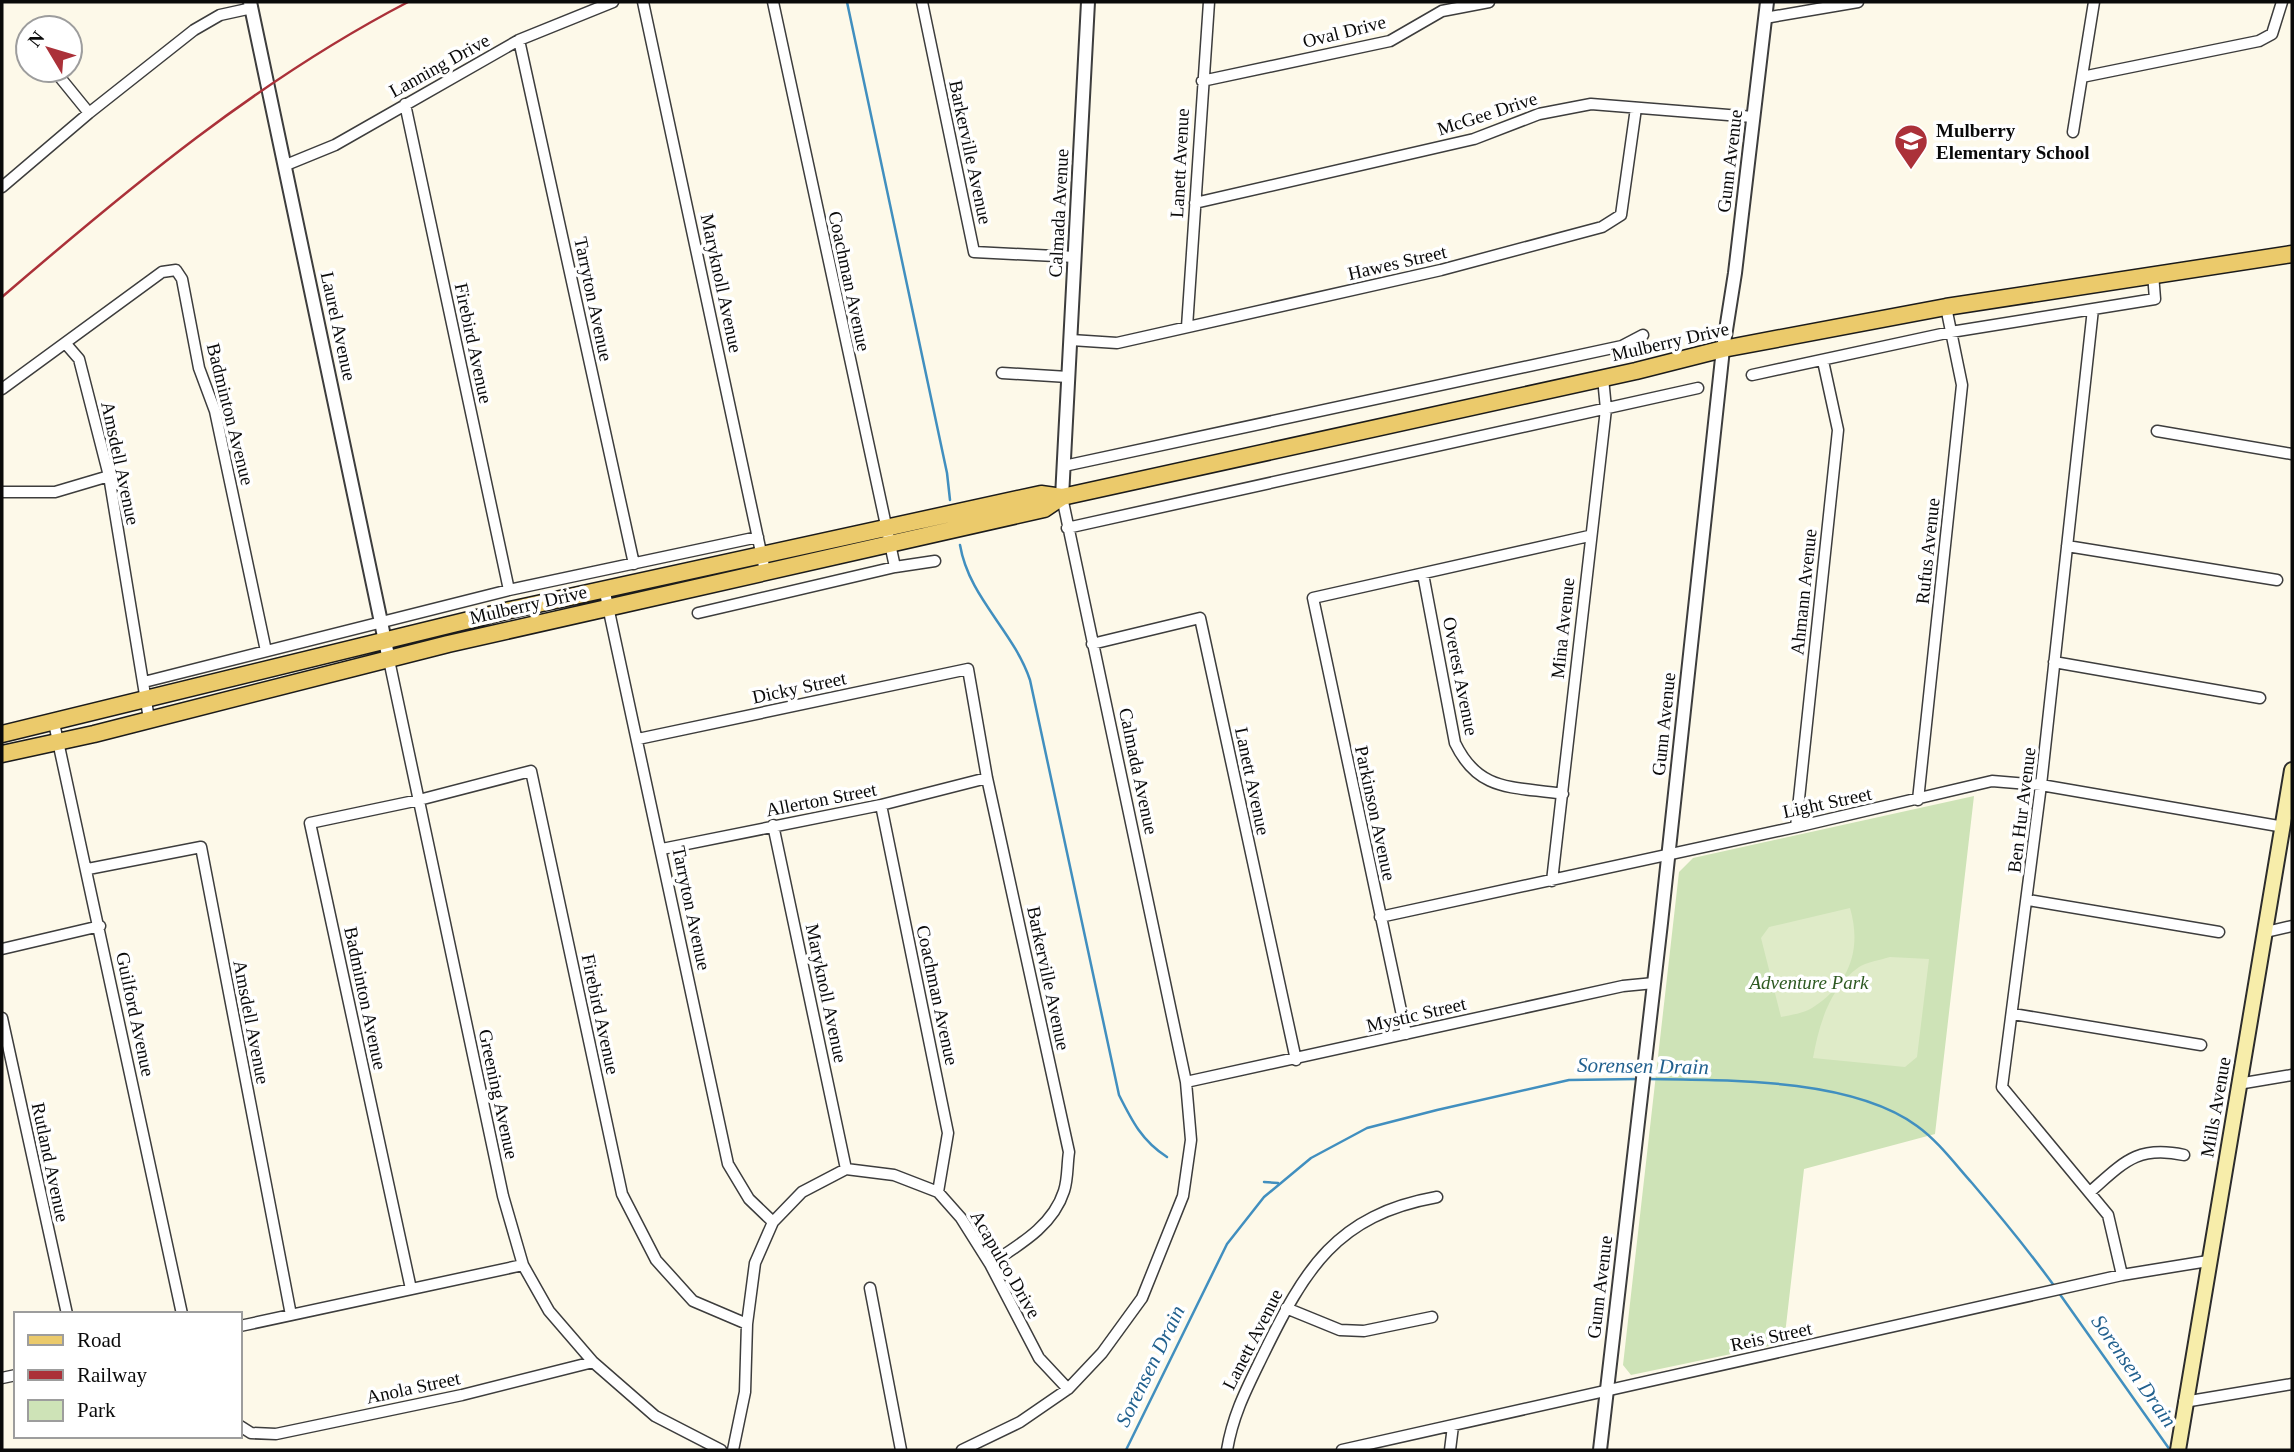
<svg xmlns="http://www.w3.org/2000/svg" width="2294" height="1452" font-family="Georgia,serif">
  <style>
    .green { fill: #cee3b7 }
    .pitch { fill: #dfebc8 }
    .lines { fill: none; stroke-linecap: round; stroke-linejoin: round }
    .stream { stroke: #418fbf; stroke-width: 2.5 }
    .minor-casing { stroke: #3d3d3d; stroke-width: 13 }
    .tertiary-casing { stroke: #3d3d3d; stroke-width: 16 }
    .secondary-casing { stroke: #2c2c2c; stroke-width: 18 }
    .primary-casing { stroke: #1b1b1b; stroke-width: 19 }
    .minor { stroke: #fff; stroke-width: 10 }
    .tertiary { stroke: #fff; stroke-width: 12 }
    .secondary { stroke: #f7edaa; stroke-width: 14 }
    .primary { stroke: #ebca6b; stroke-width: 16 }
    .rail { stroke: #ab3139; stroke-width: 2.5 }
    .labels { text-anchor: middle; stroke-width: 7; stroke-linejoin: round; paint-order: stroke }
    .street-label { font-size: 19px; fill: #0a0a0a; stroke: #fff }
    .poi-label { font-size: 19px; font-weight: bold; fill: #0a0a0a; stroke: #fff; text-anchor: start }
    .park-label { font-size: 19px; font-style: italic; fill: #2e5a22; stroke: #fff }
    .water-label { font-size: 21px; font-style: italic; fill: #21608e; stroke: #fff }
  </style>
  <rect width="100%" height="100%" fill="#fdf9e9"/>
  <path class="green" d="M 1974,796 L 1935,1134 L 1804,1169 L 1784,1343 L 1631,1375 L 1623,1365 L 1679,872 L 1693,858 Z"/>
  <path class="pitch" d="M 1850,908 C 1862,949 1850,984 1812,1008 C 1804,1013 1791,1015 1781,1017 L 1761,938 L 1769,927 Z
    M 1890,957 L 1929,959 L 1917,1057 L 1905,1067 L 1813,1058 C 1819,1025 1829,988 1859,967 C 1867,962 1880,960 1890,957 Z"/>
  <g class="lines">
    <path class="stream" d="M 847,2 L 947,473 L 950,500
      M 960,545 C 969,598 1013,630 1030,680 L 1119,1095 C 1132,1121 1142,1141 1167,1157
      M 1647,1079 C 1726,1080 1852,1078 1917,1126 C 1938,1141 1955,1164 1972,1183 C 2001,1217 2029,1251 2055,1287
      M 1264,1182 L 1278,1183
      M 2059,1293 L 2170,1450
      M 1126,1450 L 1227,1244 L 1264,1197 L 1311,1158 L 1367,1128 L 1437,1110 L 1569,1080 L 1637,1079"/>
    <g class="minor-casing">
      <path id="minor" d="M 643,2 L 765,571
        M 773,2 L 895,567
        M 922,2 L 974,252 L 1075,257
        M 1765,18 L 1858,2
        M 519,40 L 634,564
        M 54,70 L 89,113
        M 2082,77 L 2259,41 L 2272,34 L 2282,2
        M 1202,81 L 1390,41 L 1442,11 L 1489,2
        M 405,104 L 509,590
        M 2073,132 L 2094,2
        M 286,165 L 335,145 L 519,40 L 613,2
        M 2,187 L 89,113 L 194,30 L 220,15 L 252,8
        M 1195,203 L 1474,139 L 1539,114 L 1591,104 L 1753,117
        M 2093,309 L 2041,785 L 2002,1087 L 2108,1215 L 2122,1275
        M 1187,327 L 1209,2
        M 1071,340 L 1117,343 L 1441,270 L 1602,227 L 1621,215 L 1636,108
        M 66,344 L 79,359 L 109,476 L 149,719
        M 1002,373 L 1068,377
        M 1752,375 L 1951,332 L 2155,299 L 2153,274
        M 2,389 L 162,272 L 176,270 L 182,279 L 199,368 L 215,411 L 266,651
        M 2157,431 L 2292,454
        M 1064,466 L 1622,346 L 1643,335
        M 2,492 L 55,492 L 109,476
        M 1067,528 L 1698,388
        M 2067,546 L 2277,580
        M 1423,574 L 1455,743 C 1479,793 1513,786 1563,794
        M 604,588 L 728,1164 L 749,1199 L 773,1222
        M 698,613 L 895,567 L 935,561
        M 1092,644 L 1200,618 L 1296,1060
        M 389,660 L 503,1196 L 523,1265 L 549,1311 L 593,1362 L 655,1416 L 721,1450
        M 2054,662 L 2260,698
        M 144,682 L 509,590 L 758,537
        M 54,723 L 182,1314
        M 638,739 L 968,669 L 987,778 L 1069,1152 C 1067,1165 1068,1179 1064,1191 C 1053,1226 1019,1245 990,1264
        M 1918,800 L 1962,385 L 1946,307
        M 881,805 L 948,1133 L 938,1192
        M 773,825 L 846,1169
        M 1796,827 L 1838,430 L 1823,361
        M 662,849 L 881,805 L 987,778
        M 88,869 L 201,847 L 291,1315
        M 1552,881 L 1606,409 L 1603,378
        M 2028,900 L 2219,932
        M 1380,917 L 1796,827 L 1992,781 L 2041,785 L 2284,827
        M 2266,932 L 2292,926
        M 2,949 L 100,926
        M 2013,1014 L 2201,1045
        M 2,1018 L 67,1314
        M 1406,1034 L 1313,598 L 1589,536
        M 1186,1082 L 1623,986 L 1654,983
        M 2238,1084 L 2292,1075
        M 2091,1191 C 2124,1162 2138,1145 2184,1155
        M 870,1288 L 901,1450
        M 411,1289 L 310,823 L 419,800 L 531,771 L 622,1194 L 656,1260 L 693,1301 L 747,1324
        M 1286,1308 L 1340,1330 L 1364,1331 L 1432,1317
        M 240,1326 L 523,1265
        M 2,1378 L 16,1375
        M 2184,1402 L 2292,1384
        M 240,1426 L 251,1433 L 276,1434 L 462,1395 L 593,1362
        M 733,1450 L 745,1392 L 747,1324 L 755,1263 L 773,1222 L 802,1192 L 846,1169 L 894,1175 L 938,1192 L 961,1218 L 990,1264 L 1039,1358 L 1068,1389
        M 962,1450 L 1020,1422 L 1068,1389 L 1102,1353 L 1142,1298 L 1183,1196 L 1191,1140 L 1186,1082 L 1062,497
        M 1227,1450 C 1233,1414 1247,1388 1263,1355 C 1305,1269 1336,1215 1437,1197
        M 1342,1450 L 2122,1275 L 2208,1261
        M 1450,1450 L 1453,1426"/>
    </g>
    <g class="tertiary-casing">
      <path id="tertiary" d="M 250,2 L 389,660
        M 1062,497 L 1088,2
        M 1600,1450 L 1661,923 L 1723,349 L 1735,273 L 1767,2"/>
    </g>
    <g class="secondary-casing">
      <path id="secondary" d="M 2178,1450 L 2292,770"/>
    </g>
    <g class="primary-casing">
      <path id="primary" d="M 2,734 L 510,610 L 1041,494 L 1062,497
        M 2,754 L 94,734 L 448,644 L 1044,509 L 1062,497 L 1636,371 L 1723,349 L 1946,307 L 2292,254"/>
    </g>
    <use href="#minor" class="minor"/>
    <use href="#tertiary" class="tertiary"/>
    <use href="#secondary" class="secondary"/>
    <use href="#primary" class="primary"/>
    <path class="rail" d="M 2,297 C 130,187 258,80 408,2"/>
  </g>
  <defs>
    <g id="school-pin" transform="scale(1.75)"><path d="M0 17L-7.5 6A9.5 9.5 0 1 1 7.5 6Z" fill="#ab3139" stroke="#fff"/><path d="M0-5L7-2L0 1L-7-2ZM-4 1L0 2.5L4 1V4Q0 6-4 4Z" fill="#fff"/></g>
  </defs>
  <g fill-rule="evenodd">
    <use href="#school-pin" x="1911" y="141"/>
  </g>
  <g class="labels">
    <g class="street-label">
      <text transform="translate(1344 31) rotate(-14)" y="7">Oval Drive</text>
      <text transform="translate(439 65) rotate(-29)" y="7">Lanning Drive</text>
      <text transform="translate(1487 113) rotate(-18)" y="7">McGee Drive</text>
      <text transform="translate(971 152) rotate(78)" y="7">Barkerville Avenue</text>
      <text transform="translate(1729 161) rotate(-83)" y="7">Gunn Avenue</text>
      <text transform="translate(1179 163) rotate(-87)" y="7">Lanett Avenue</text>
      <text transform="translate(1058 213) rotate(-87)" y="7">Calmada Avenue</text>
      <text transform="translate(1397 262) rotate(-13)" y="7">Hawes Street</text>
      <text transform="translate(850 281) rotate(78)" y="7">Coachman Avenue</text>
      <text transform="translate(722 283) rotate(78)" y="7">Maryknoll Avenue</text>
      <text transform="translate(594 299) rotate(78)" y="7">Tarryton Avenue</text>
      <text transform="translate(339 326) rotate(78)" y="7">Laurel Avenue</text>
      <text transform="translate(1670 341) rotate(-13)" y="7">Mulberry Drive</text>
      <text transform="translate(474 343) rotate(78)" y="7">Firebird Avenue</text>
      <text transform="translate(231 414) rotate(76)" y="7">Badminton Avenue</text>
      <text transform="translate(121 463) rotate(78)" y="7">Amsdell Avenue</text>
      <text transform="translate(1927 551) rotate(-84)" y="7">Rufus Avenue</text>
      <text transform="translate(1803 592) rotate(-84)" y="7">Ahmann Avenue</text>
      <text transform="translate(528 604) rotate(-13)" y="7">Mulberry Drive</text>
      <text transform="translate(1562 628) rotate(-84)" y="7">Mina Avenue</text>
      <text transform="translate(1461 676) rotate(79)" y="7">Overest Avenue</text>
      <text transform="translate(799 687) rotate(-12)" y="7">Dicky Street</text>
      <text transform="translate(1663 724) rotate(-84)" y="7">Gunn Avenue</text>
      <text transform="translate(1139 771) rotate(78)" y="7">Calmada Avenue</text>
      <text transform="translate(1253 781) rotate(78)" y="7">Lanett Avenue</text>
      <text transform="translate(821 799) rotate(-11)" y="7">Allerton Street</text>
      <text transform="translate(1827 802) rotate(-12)" y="7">Light Street</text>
      <text transform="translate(2021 810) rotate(-83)" y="7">Ben Hur Avenue</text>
      <text transform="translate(1376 813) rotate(78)" y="7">Parkinson Avenue</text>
      <text transform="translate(692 908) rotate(78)" y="7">Tarryton Avenue</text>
      <text transform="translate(1049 978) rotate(78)" y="7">Barkerville Avenue</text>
      <text transform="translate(827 993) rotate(78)" y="7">Maryknoll Avenue</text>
      <text transform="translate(938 995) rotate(78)" y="7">Coachman Avenue</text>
      <text transform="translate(366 998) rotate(78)" y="7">Badminton Avenue</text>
      <text transform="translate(136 1014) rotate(78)" y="7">Guilford Avenue</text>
      <text transform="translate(601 1014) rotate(78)" y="7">Firebird Avenue</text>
      <text transform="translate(1416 1014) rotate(-13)" y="7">Mystic Street</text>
      <text transform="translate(252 1022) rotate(79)" y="7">Amsdell Avenue</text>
      <text transform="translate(499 1094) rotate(78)" y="7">Greening Avenue</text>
      <text transform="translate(2215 1107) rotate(-80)" y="7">Mills Avenue</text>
      <text transform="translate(51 1162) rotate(78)" y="7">Rutland Avenue</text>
      <text transform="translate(1006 1264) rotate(60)" y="7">Acapulco Drive</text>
      <text transform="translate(1599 1287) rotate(-83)" y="7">Gunn Avenue</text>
      <text transform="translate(1771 1336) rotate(-12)" y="7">Reis Street</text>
      <text transform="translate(1252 1339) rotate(-63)" y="7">Lanett Avenue</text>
      <text transform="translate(413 1387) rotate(-12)" y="7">Anola Street</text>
    </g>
    <g class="poi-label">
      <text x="1936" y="137">Mulberry<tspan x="1936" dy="22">Elementary School</tspan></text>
    </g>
    <g class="park-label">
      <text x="1809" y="989">Adventure Park</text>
    </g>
    <g class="water-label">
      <text transform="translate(1643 1066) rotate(1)" y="7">Sorensen Drain</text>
      <text transform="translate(1150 1366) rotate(-64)" y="7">Sorensen Drain</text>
      <text transform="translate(2134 1371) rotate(55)" y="7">Sorensen Drain</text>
    </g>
  </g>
  <rect width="2294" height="1452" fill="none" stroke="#0a0a0a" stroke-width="7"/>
  <rect x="14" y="1312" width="228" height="126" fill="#ffffff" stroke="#9d9d9d" stroke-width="2"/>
  <rect x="28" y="1335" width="35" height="10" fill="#ebca6b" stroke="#9d9d9d" stroke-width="2"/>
  <text x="77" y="1347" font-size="21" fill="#0a0a0a">Road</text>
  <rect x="28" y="1370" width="35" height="10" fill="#ab3139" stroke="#9d9d9d" stroke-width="2"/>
  <text x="77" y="1382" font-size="21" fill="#0a0a0a">Railway</text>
  <rect x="28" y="1400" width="35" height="21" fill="#cee3b7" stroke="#9d9d9d" stroke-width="2"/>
  <text x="77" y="1417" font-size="21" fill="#0a0a0a">Park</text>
  <g transform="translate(49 49) rotate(308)"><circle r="33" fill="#ffffff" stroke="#9d9d9d" stroke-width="2"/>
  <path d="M0-5L12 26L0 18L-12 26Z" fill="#ab3139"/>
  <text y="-10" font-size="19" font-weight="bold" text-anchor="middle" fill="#0a0a0a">N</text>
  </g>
</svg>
